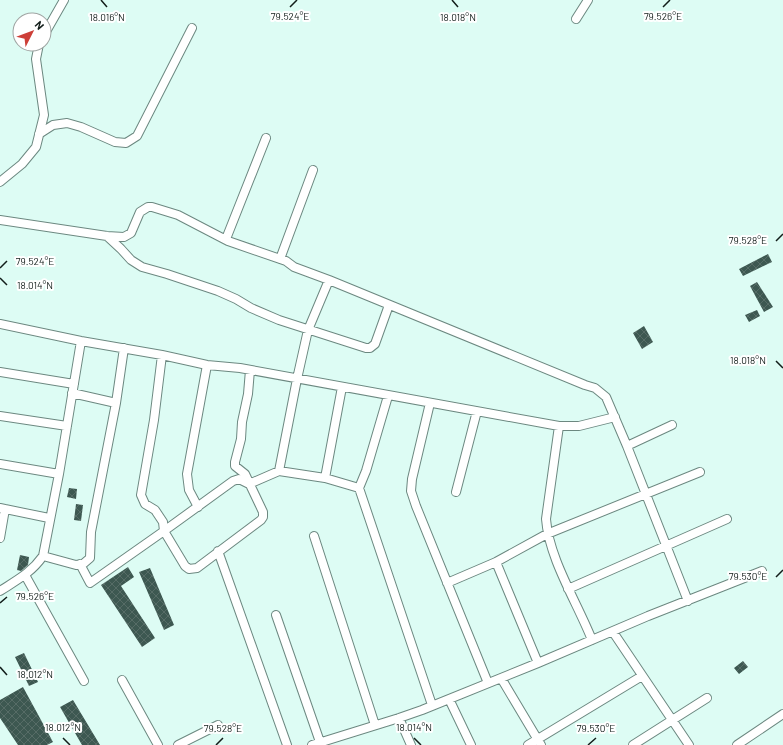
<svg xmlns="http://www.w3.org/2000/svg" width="783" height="745" font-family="Barlow,sans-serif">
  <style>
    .building { fill: url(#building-cross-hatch) }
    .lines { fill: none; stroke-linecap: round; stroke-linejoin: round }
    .minor-casing { stroke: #6c8880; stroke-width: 10 }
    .minor { stroke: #fff; stroke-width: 8 }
    .ticks { fill: none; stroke: #121d1a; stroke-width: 1.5 }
    .ticks-label { font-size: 10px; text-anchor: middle; fill: #121d1a; stroke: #fff; stroke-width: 4; stroke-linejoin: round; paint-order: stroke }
  </style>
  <defs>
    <pattern id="building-cross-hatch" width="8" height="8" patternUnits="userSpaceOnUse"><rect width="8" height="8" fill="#3d5851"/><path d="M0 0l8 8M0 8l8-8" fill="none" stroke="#566c66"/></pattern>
  </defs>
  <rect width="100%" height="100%" fill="#ddfcf4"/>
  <path class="building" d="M 768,254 L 772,262 L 743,276 L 739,269 Z
    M 757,282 L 773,307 L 764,312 L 750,286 Z
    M 757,310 L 760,316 L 749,322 L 745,315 Z
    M 644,326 L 653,342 L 642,349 L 633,333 Z
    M 69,488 L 77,489 L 76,499 L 67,497 Z
    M 76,504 L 83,505 L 81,521 L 74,520 Z
    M 20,555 L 29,557 L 28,565 L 21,571 L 17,570 Z
    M 128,567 L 134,577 L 121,586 L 155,638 L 142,647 L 101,585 Z
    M 150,568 L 174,625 L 164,630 L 139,572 Z
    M 24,653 L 38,682 L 29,686 L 15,657 Z
    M 743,661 L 748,667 L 739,674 L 734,668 Z
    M 23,687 L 53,742 L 47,745 L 18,745 L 0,718 L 0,700 Z
    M 73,700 L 100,745 L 82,745 L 60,707 Z"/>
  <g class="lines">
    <g class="minor-casing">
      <path id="minor" d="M 576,19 L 588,0
        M 44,35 L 64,0
        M 39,134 L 53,125 L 67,123 L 81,127 L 115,142 L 126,143 L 137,136 L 192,28
        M 0,182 L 22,164 L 36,147 L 44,115 L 36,59 L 39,44
        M 0,220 L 107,236 L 124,237 L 131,233 L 140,212 L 148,207 L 152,207 L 178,215 L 228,241 L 286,261 L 294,267 L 329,280 L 585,385 L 595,388 L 606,397 L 627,446 L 688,601
        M 107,236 L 121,249 L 131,260 L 142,267 L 167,274 L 218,291 L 236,299 L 251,308 L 279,320 L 366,348 L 370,348 L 375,344 L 389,305
        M 226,239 L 266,138
        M 280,259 L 313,170
        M 329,280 L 308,330 L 297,379 L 279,471 L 325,478 L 359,488 L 432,705
        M 0,324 L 81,341 L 162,355 L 207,365 L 240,368 L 559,426 L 579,426 L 615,417
        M 162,355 L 154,420 L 141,495 L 145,504 L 155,510 L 163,522 L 164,531 L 185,566 L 189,569 L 197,568 L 261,520 L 263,517 L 263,512 L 245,474 L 235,466 L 235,462 L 241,439 L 242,422 L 248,394 L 250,370
        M 0,372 L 74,384
        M 72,393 L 116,403
        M 430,403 L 412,479 L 411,491 L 416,506 L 488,683
        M 0,416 L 67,426
        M 559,426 L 546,519 C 549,559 577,602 592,640
        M 627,446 L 672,425
        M 0,464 L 59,474
        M 325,478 L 342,387
        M 359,488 L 366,471 L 388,396
        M 456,492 L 477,411
        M 198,507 L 189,490 L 187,474 L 207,365
        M 0,508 L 49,518
        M 314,536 L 375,725
        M 0,538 L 5,509
        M 218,551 L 287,745
        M 43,556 L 76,565 L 83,564 L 90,558 L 91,532 L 116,403 L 124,348
        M 496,562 L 538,663
        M 80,564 L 90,583 L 164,531 L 233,481 L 239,479 L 249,484 L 279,471
        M 25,575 L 84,681
        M 447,583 L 496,562 L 547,534 L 700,472
        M 568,589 L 727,519
        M 0,591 C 17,580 31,573 43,556 L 59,474 L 81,341
        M 276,615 L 320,742
        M 613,632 L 689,745
        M 501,678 L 541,745
        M 122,680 L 158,745
        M 449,699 L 471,745
        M 399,718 L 411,745
        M 178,745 L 218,725
        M 312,745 L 399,718 L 422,710 L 538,663 L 648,616 L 762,571
        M 528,745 L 642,676
        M 633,745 L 707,698
        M 737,745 L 783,714"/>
    </g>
    <use href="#minor" class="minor"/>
  </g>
  <path class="ticks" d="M 101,0 L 107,7M 452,0 L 458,7M 290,7 L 297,0M 663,7 L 670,0M 776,241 L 783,234M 0,268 L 7,261M 0,278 L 7,285M 776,361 L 783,368M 776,577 L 783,570M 0,603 L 7,597M 0,667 L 7,675M 63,738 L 70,745M 414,738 L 421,745M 216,745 L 223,738M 588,745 L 596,738"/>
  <g class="ticks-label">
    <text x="290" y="20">79.524°E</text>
    <text x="663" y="20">79.526°E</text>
    <text x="107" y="21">18.016°N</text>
    <text x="458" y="21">18.018°N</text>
    <text x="748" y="244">79.528°E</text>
    <text x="35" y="265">79.524°E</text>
    <text x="35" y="289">18.014°N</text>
    <text x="748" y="364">18.018°N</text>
    <text x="748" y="580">79.530°E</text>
    <text x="35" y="600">79.526°E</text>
    <text x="35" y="678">18.012°N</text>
    <text x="63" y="731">18.012°N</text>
    <text x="414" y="731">18.014°N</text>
    <text x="223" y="732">79.528°E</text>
    <text x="596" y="732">79.530°E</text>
  </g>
  <g transform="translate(32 32) rotate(48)"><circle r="19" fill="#ffffff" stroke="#a0a5a3"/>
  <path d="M0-3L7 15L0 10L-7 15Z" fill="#cd3f38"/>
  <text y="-6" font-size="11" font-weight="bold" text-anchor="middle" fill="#121d1a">N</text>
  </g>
</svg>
